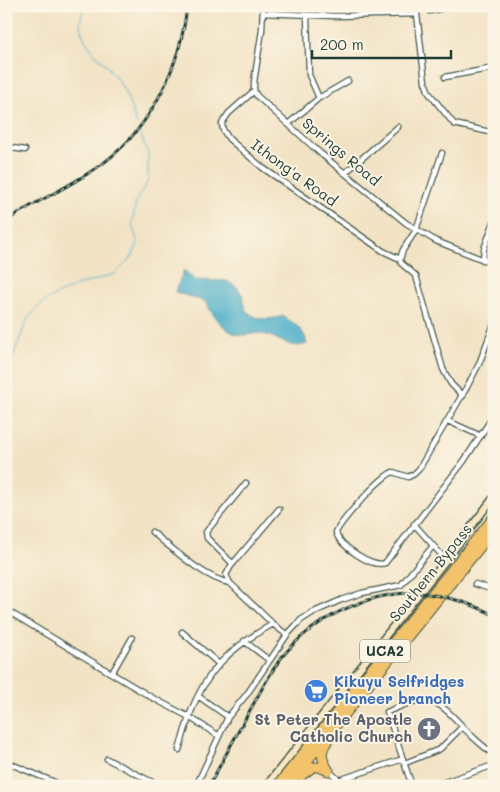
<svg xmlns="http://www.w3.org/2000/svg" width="500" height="792" font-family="Mali,sans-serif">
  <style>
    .water { fill: #4aadc9; stroke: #34757e }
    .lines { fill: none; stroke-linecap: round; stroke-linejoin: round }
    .stream { stroke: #4aadc9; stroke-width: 1 }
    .street-casing { stroke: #3f564a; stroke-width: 7 }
    .secondary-casing { stroke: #3f564a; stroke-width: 9 }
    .highway-casing { stroke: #3f564a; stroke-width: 11 }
    .street { stroke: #fff; stroke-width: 4.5 }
    .secondary { stroke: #fae7c3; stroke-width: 6 }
    .highway { stroke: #f2c36a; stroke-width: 9 }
    .rail-casing { stroke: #1f3d34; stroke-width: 3 }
    .rail { stroke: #fcf5e5; stroke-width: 1; stroke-dasharray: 4; stroke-linecap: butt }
    .labels { text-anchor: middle; stroke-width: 4; stroke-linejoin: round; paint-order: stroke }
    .shield { fill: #fcf5e5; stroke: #617469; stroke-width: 1 }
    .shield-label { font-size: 14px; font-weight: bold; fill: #1f3d34 }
    .street-label { font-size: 15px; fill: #1f3d34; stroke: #fcf5e5 }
    .shop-label { font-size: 15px; font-weight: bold; fill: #366cbe; stroke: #fcf5e5; text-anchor: start }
    .worship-label { font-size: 15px; font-weight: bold; fill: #5b616d; stroke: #fcf5e5; text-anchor: end }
  </style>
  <rect width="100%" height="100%" fill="#fcf5e5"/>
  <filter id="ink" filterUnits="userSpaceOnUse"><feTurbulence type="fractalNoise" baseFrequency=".02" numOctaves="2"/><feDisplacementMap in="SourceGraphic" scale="10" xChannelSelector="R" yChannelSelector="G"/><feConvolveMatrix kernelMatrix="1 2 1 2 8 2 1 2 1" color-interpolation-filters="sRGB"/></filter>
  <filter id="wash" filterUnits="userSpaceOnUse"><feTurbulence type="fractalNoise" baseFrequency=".0096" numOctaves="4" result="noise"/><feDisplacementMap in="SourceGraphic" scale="20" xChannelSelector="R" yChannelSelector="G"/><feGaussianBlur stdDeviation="1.12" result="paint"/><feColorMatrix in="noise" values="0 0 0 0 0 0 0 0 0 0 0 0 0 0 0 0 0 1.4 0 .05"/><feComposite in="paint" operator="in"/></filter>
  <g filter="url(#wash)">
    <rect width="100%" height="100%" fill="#f2e3c5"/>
    <path class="water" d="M 184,270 L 195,280 L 227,281 L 237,287 L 243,296 L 246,311 C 260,321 267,320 283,316 C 294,323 305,330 307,344 C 290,350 280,338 263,334 C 255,332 247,336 239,335 C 226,333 211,314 206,302 L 175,292 Z"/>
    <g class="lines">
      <path class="stream" d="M 85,6 C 68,40 102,55 117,79 C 127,93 131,109 137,125
        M 6,462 L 13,438 L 7,392 L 9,371 L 15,351 L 28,318 L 39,306 L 50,298 L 76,286 L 115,274 L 132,257 L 138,243 L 132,225 L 136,201 L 148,181 L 148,154 L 139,130"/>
    </g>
  </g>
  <g filter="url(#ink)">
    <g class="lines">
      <g class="street-casing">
        <path id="street" d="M 263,6 L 262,30 L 254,82 L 254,91 L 257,96 L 320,153 L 406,223 L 436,241 L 494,264
          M 416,6 L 425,82 L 429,93 L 454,124 L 494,133
          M 430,11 L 454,6
          M 263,13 L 335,16 L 417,14
          M 445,77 L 494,68
          M 254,91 L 229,113 L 224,120 L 222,124 L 223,130 L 229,139 L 263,168 L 383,251 L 400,259
          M 319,98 L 348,81
          M 288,124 L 319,98 L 309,75 L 307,16
          M 6,147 L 25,150
          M 442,153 L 416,230 L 403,250 L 400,259 L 401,263 L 416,276 L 443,369 L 451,384 L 463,396
          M 345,173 L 398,127
          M 483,260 L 484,249 L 494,222
          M 494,324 L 479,364 L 468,385 L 419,469 L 414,474 L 408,477 L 393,472 C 380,477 343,519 336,532 C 338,545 372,568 385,563 L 464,461 L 494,415
          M 448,421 L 481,436
          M 414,524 L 446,560
          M 152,532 C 172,548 205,579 230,583
          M 492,555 L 494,556
          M 233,564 L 207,538 L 206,532 L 246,483
          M 475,584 L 494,590
          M 6,610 L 151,697 L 189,717 C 205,671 231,647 273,624 L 287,635
          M 273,624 L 230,583 L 226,575 L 231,566 L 279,509
          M 182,632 L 219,664
          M 244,641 L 269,660
          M 112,673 L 132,638
          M 198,696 L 228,717
          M 179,750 L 189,717 L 219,736
          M 107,759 L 160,786
          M 6,762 L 64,786
          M 405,763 L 440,749 L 462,727
          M 329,771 L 339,780 L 342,786
          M 339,780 L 403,759
          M 196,786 L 228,717 L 247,694 L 287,635 L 301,620 L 312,613 L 341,600 L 362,593 L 401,585 L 433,546
          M 412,786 L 387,712 C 399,707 412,700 424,700 C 443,700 460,726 473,737 C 479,743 487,749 494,755
          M 433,786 L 494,765"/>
      </g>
      <g class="secondary-casing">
        <path id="secondary" d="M 266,786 L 446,560 L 494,497"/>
      </g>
      <g class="highway-casing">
        <path id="highway" d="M 327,742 C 319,753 322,760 329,771
          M 301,776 L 313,767 L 319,767 L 328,771
          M 277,786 L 494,517
          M 287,786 L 494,530"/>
      </g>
      <use href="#street" class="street"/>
      <use href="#secondary" class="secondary"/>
      <use href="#highway" class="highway"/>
      <g class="rail-casing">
        <path id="rail" d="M 6,223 L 15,215 C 45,197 79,182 106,161 C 153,125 181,63 187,6
          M 209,786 C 224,758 239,730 254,703 C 263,687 271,671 282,657 C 313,619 368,591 418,593 C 444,595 470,603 494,615"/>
      </g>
      <use href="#rail" class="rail"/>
    </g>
  </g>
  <defs>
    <g id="supermarket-disc" transform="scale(1.25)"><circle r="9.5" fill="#3f7fe0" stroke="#fcf5e5"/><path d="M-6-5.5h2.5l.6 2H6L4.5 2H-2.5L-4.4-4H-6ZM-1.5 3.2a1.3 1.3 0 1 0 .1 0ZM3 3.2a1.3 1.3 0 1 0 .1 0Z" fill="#fff"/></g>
    <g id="church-disc" transform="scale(1.25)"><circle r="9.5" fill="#6b7280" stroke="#fcf5e5"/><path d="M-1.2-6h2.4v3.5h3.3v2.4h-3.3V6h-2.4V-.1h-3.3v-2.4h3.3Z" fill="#fff"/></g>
  </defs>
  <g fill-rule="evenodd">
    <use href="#supermarket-disc" x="316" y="691"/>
    <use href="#church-disc" x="429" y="729"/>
  </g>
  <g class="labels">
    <rect class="shield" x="360" y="639.5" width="50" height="23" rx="4"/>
    <g class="shield-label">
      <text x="385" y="656">UCA2</text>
    </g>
    <g class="street-label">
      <text transform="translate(341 152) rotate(40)" y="5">Springs Road</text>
      <text transform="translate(294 173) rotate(36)" y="5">Ithong'a Road</text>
      <text transform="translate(431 573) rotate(-51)" y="5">Southern Bypass</text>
    </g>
    <g class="shop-label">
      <text x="334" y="687">Kikuyu Selfridges<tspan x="334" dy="17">Pioneer branch</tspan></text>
    </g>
    <g class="worship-label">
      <text x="412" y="725">St Peter The Apostle<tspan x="412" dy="17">Catholic Church</tspan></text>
    </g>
  </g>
  <rect width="500" height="792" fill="none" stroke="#fcf5e5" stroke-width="25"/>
  <path d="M312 50v8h139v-8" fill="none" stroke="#1f3d34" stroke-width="2.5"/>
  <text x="320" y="50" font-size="15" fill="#1f3d34" stroke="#fcf5e5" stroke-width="4" paint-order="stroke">200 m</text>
</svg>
